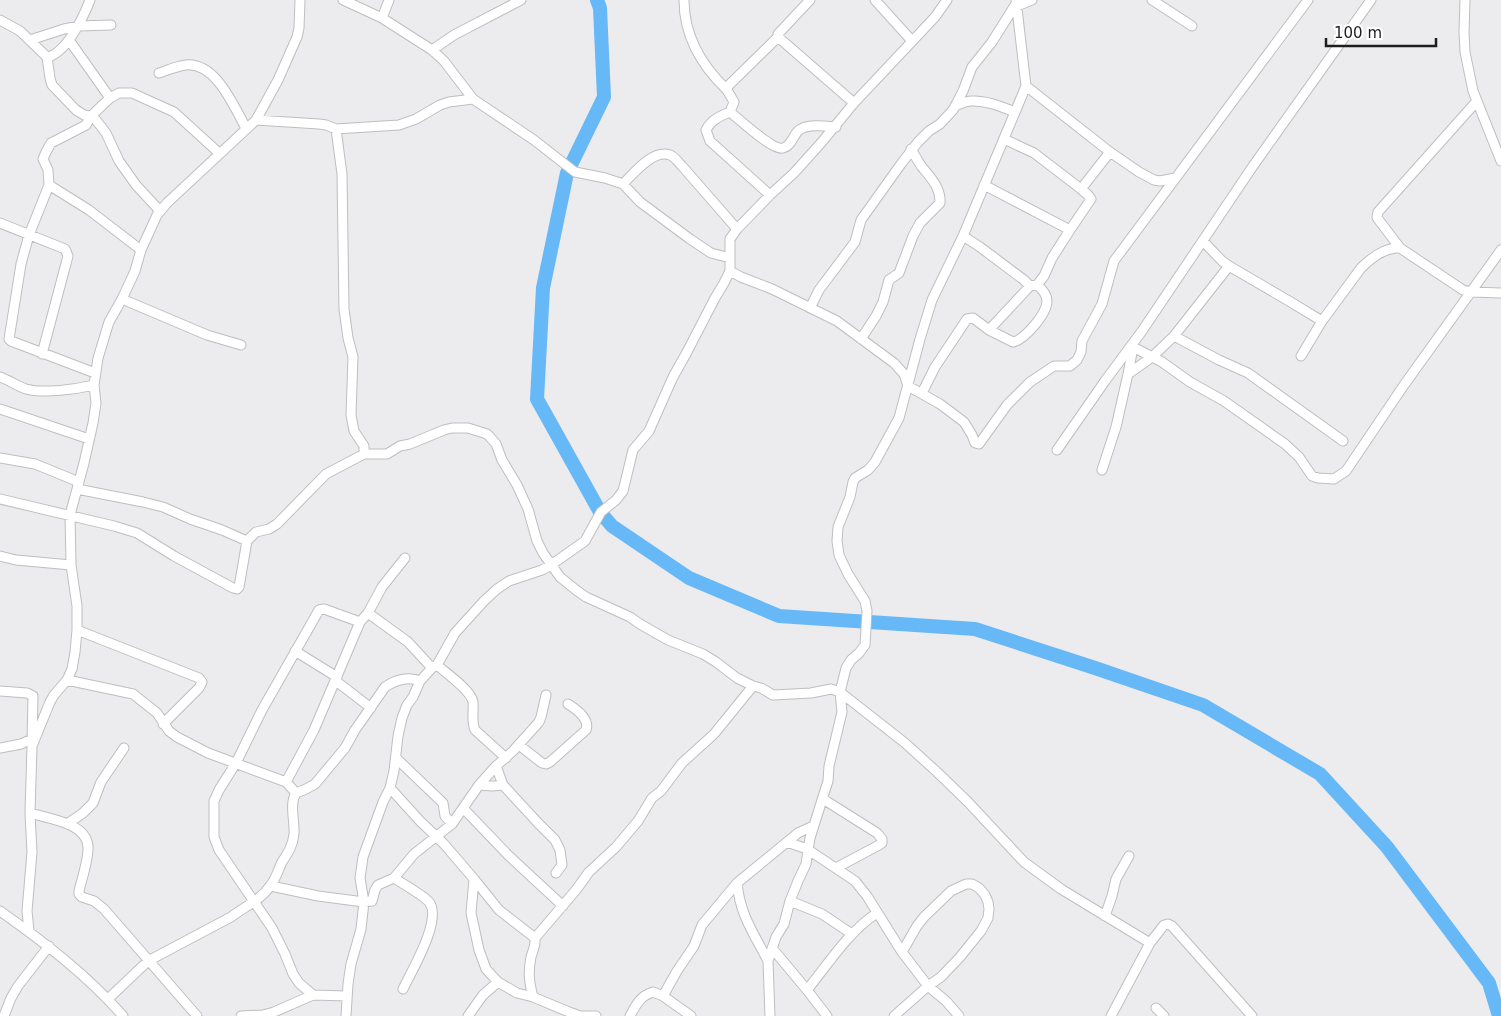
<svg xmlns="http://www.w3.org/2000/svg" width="1501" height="1016" font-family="'DejaVu Sans',sans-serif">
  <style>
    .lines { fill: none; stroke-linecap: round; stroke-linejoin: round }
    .river { stroke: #67b8f7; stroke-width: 14 }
    .minor-casing { stroke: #bebec0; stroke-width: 11 }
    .minor { stroke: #fff; stroke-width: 9 }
  </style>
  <rect width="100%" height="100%" fill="#ececee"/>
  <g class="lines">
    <path class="river" d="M 597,0 L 600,8 L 604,97 L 567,173 L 543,288 L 537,399 L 600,512 L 612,526 L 689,578 L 779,616 L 975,629 L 1095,668 L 1203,705 L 1320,774 L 1387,847 L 1489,983 L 1499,1016"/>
    <g class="minor-casing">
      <path id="minor" d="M 343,0 L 382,18 L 432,50 L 444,61 L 473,99 L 534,140 L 575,172 L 605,178 L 623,184 L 640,202 L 690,239 L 711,253 L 730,258
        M 684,0 C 684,36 702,66 727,90
        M 810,0 L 778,34 L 778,37 L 854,103
        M 875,0 L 912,41
        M 1152,0 L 1192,26
        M 1465,0 L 1464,32 L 1465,52 L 1473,91 L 1501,161
        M 1017,6 L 1032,0
        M 382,18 L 389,0
        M 0,20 L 20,31 L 47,57 L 50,78 L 52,85 L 76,110 L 84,115 L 91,116 L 96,120 L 106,133 L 119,161 L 136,185 L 160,211
        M 30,40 L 64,29 L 79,26 L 111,25
        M 69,40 L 110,98
        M 432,50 L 454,35 L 521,0
        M 47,57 C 66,54 84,16 90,0
        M 159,73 C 168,70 177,66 186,65 C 216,62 234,107 246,128
        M 1026,86 L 1110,152 L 1139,172 L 1154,180 L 1160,181 L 1175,178
        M 955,106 C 960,104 966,101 971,101 C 986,100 1002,107 1015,112
        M 730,112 C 739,119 773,151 783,148 C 791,146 793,136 798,131 C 806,123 825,126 836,127
        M 256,120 L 319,124 L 326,125 L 336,129 L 399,125 L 416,119 L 440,105 L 449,102 L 473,99
        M 1004,139 L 1034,153 L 1081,189
        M 623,184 C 634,173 653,149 670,155 C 675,157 678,162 682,166 L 737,229
        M 49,185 L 89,210 L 141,250
        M 984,185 L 1070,230 L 1052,258 L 1044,276 L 1037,285
        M 770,195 L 710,141 L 706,130 C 711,120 720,116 730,112 L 734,102 L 727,90 L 728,86 L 778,37
        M 0,223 L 65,249 L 68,256 L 42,354
        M 1070,230 L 1091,199 L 1089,196 L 1081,189 L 1110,152
        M 1203,241 L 1222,261 L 1229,266 L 1289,301 L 1322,321
        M 1400,248 L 1378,219 L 1377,217 L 1378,212 L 1477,101
        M 730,271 L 741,277 L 772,289 L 837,321 L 894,363 L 904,374 L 908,386 L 940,404 L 964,422 L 972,435 L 975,443 L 979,444 L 1007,405 L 1030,382 L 1054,366 L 1070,366 L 1077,360 L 1081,352 L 1082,341 L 1102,304 L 1114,261 L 1308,0
        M 122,299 L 207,335 L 241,345
        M 810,308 L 819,290 L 855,242 L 861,220 L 901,164 L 918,142 L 929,131 L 940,124 L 953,110 L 963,91 L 972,67 L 992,42 L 1017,2
        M 989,330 L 1030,286
        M 1174,336 L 1219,360 L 1248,373 L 1343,441
        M 861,339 L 876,316 L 883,302 L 889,280 L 899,273 L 913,236 L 920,223 L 940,203 C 941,188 931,178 922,167 C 918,162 915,155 911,149
        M 1131,346 L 1162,362 L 1190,382 L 1224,401 L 1285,444 L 1299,457 L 1312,476 L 1318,478 L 1334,479 L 1346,471 L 1404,385 L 1501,250
        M 1301,356 L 1322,321 L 1361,268 C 1372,257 1385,247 1400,248 L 1463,290 L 1471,292 L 1501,293
        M 95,373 L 11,341 L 9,339 L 21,264 L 29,235 L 49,185 L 48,170 L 43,159 L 46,152 L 51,143 L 57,140 L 86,125 L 91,116 L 110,98 L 119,93 L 132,93 L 174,112 L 219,153
        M 1128,374 L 1133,347
        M 0,377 C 9,380 17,386 26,389 C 43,394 77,389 94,385
        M 922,393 L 935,367 L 967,319 L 973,318 L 989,330 L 1013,342 C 1024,340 1047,314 1047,301 C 1047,294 1042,289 1037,285 L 1030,286 L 1024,280 L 980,247 L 963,236
        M 0,409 L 89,439
        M 1057,450 L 1105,381 L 1142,331 L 1253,166 L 1371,0
        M 364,454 L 387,454 L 400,446 L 410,444 L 444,430 L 452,428 L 468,428 L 487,434 L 490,437 L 496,444 L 502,460 L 517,485 L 528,509 L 537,541 L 543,553 L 560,577 L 576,590 L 586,597 L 630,617 L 640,624 L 668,640 L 703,654 L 716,662 L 737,678 L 753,686 L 761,688 L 773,695 L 811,693 L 831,689 L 840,692 L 905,743 L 937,772 L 968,802 L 1024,862 L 1061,889 L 1150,943
        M 0,458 L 35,464 L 79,482
        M 1102,470 L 1116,427 L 1128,374 L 1152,357 L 1174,336 L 1229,266
        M 77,489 L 143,502 L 163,507 L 190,519 L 222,530 L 247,541 L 256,532 L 269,529 L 277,524 L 326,474 L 364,454 L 364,446 L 354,431 L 351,415 L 353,357 L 348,338 L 344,309 L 342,174 L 336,129
        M 0,499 L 114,526 L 137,533 L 174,556 L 233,588 L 237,589 L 239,587 L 247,541
        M 0,556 L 16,560 L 71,565
        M 368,613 L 408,642 L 432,668
        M 77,630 L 199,678 L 202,682 L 199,688 L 163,724
        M 295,651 L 337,677
        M 437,665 C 447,674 471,690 473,702 C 474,711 471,721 475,730 L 506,758
        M 67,680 L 133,694 L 157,713 L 169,731 L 177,737 L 208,753 L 286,782 L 296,793
        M 336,681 L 371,708
        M 0,691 L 27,693 L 33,696 L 32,741
        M 519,745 L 542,763 L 546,764 L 550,762 L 586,730 C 590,719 576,709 568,704
        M 0,748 L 21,744 L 32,739
        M 396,758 L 443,803 L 445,816 L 452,824
        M 496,766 L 503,785
        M 286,782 L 314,730 L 360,622 L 368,613 L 382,587 L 405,558
        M 479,785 L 492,786 L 503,785 L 538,823 L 555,840 L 560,850 L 562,865 L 556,873
        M 390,788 L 420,821 L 444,844 L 474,879 L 471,913 L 479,950 L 486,969 L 498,982 L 517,993 L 533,997 L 569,1012 L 580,1016 L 596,1016
        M 823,799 L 877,833 L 882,839 L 882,843 L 879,845 L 836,868
        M 463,808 L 508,855 L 563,906
        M 30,813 C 50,819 89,823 88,849 C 88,861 82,878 79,891 L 79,894 L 82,897 L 94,901 L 104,909 L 197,1016
        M 67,824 L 83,813 L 93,803 L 101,782 L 124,748
        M 787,842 L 807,849 L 855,881 L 867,896 L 902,952 L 928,986 L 946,1001 L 959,1016
        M 394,878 C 403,884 423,895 429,902 C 443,919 411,972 403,989
        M 474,879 L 499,910 L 535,938
        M 737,883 C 740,915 754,934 768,961
        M 271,886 L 318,896 L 364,902 L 372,901 L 375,890 L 378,885 L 394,878 L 414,854 L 452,824 L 479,785 L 496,766 L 513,751 L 539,722 L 541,717 L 546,695
        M 790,901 L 822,914 L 852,934
        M 0,911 C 44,942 87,975 123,1016
        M 1105,916 L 1112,896 L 1116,879 L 1129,856
        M 29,931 L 27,911 L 32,852 L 30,813 L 32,746 L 50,702 L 54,695 L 67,680 L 72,669 L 75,652 L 77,630 L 77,606 L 71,565 L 70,515 L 84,463 L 93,423 L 96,403 L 94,385 L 98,358 L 109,322 L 122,299 L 135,271 L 141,250 L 157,215 L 167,203 L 256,120 L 278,80 L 297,37 L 299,28 L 300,0
        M 772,948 L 807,990 L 827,1016
        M 807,990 C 829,963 848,932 877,913
        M 313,995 L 299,983 L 293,974 L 285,954 L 272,928 L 219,850 L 214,837 L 214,801 L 219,790 L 236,763 L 262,710 L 319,610 L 324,609 L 360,622
        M 663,996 L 691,1016
        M 533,997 C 529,982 528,972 531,957 C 533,950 536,945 535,938 L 576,890 L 589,872 L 616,847 L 638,821 L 652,798 L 661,791 L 682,763 L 714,734 L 753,686
        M 108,999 L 148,961 L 231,917 C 244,907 261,900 270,886 C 276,879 278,870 282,862 C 288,853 293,845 294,834 C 295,821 289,804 296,793 L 306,789 L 315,784 L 345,748 L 355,730 L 385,687 C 395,680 409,676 420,681
        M 1156,1008 L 1164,1016
        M 4,1016 L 11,998 L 18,986 L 49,946
        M 241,1016 L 263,1015 L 274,1012 L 313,995 L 347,996
        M 346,1016 L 348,984 L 351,964 L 361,929 L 364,902 L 360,878 L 363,857 L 383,802 L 390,788 L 394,771 L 398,736 L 402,718 L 407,705 L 413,697 L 420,681 L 432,668 L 437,665 L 455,633 L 484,601 L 497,589 L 509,581 L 542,570 L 551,565 L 585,541 L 601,512 L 616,500 L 623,491 L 633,450 L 649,431 L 673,377 L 687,352 L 715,298 L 724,283 L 730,271 L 730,239 L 737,229 L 770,195 L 794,173 L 821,143 L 854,103 L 935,17 L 947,0
        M 468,1016 L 483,995 L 498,982
        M 630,1016 C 636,1005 640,996 653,992 L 663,996 L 677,971 L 694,946 L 702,925 L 737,883 L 798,833 L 813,826
        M 770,1016 L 768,961 L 776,937 L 784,924 L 790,901 L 798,881 L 806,864 L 810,838 L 828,781 L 829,766 L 842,712 L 840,692 L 846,668 L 851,660 L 859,653 L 865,645 L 867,611 L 865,601 L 848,574 L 839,555 L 837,541 L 838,527 L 850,497 L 853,482 L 855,478 L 868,470 L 875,462 L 899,418 L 920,339 L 932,300 L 963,236 L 1026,86 L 1016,0
        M 894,1016 L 928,986 L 941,977 L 960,957 L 981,931 L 988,918 L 989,909 L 988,902 L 985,895 L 979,888 L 972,884 L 966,884 L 951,891 L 924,917 L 917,926 L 902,952
        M 1111,1016 L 1150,943 L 1164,925 L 1168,924 L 1172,926 L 1252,1016"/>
    </g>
    <use href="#minor" class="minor"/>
  </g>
  <path d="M1326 38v8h110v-8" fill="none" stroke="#1c1d1d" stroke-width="2.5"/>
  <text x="1334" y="38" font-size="15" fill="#1c1d1d" stroke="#ffffff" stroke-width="4" paint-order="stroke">100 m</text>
</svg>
